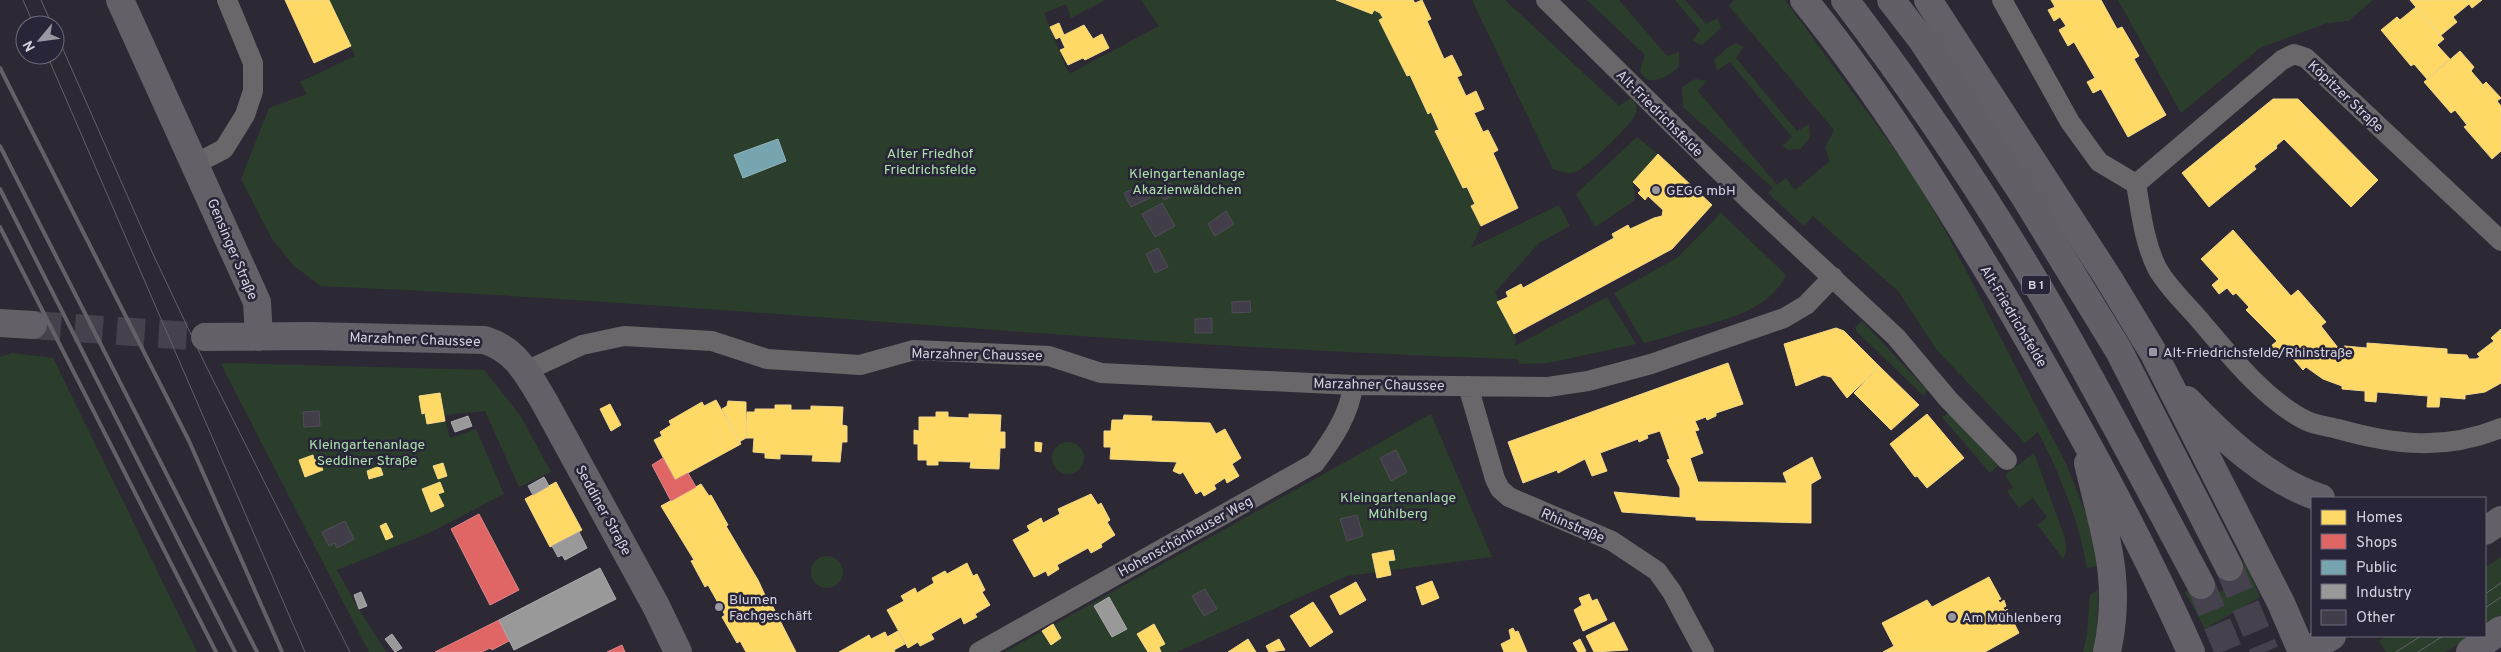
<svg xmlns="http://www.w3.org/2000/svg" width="2501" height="652" font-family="Overpass,sans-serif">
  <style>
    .green { fill: #2b3e2c }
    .homes { fill: #ffd966; stroke: #f2d78a }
    .shops { fill: #e06666; stroke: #dc868a }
    .public { fill: #76a5af; stroke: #92b2bd }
    .industry { fill: #999; stroke: #abaaae }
    .building { fill: #413e4a; stroke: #504d57 }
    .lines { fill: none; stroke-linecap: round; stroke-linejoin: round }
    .secondary-tunnel { stroke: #45424e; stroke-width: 28; stroke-dasharray: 28 14; stroke-linecap: butt }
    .primary-tunnel { stroke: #45424e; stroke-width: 28; stroke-dasharray: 28 14; stroke-linecap: butt }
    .street { stroke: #69676a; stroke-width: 20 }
    .secondary { stroke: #636067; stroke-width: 28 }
    .primary { stroke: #625f66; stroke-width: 28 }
    .tram { stroke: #636067; stroke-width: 1 }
    .rail { stroke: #636067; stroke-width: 4 }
    .poi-dot { fill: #9997a2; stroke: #292538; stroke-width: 2 }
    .labels { text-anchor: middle; stroke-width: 5; stroke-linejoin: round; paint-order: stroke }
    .shield { fill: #292538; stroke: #a19eac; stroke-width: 1 }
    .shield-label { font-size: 12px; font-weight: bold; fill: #d4d2de }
    .street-label { font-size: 14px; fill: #d4d2de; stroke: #292538 }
    .park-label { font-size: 14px; fill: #ace1ab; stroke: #292538 }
    .poi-label { font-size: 14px; fill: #d4d2de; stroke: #292538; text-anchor: start }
  </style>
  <rect width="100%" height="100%" fill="#2c2934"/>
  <path class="green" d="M 329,0 L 1106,0 L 1071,18 L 1066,4 L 1044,13 L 1067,70 L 1071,73 L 1159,26 L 1141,0 L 1336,0 L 1372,13 L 1374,10 L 1380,13 L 1383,18 L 1428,113 L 1431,112 L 1439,130 L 1435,132 L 1463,188 L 1467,187 L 1475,204 L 1471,206 L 1481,226 L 1471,248 L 1559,205 L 1570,226 L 1539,243 L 1495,292 L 1514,334 L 1516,340 L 1515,346 L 1607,297 L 1636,344 L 1548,363 L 1519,364 L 1517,359 C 1118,347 720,303 321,286 L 294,266 L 272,239 L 241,179 L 269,108 L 307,94 L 300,82 L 355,56 Z
    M 1472,0 L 1505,0 L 1619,106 L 1631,98 C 1636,103 1638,109 1635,115 C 1630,126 1586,169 1575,172 C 1568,174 1560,171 1553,169 Z
    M 1587,0 L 1619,0 L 1667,56 L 1679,52 L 1679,66 C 1670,76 1646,90 1640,70 L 1645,55 Z
    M 1675,0 L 1685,0 L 1706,24 L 1718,18 L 1721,28 L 1702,45 L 1692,41 L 1700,30 Z
    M 1734,0 L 1785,0 L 1914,176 L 1946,232 L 2067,466 L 2088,519 L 2097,566 L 2087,568 C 2079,521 2060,474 2038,432 L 2025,443 L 1936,349 L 1899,292 L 1813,216 L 1804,226 L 1768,193 L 1773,188 L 1683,107 L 1682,87 L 1695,79 L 1706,81 L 1698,91 L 1777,185 L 1786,178 L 1795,190 L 1830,161 L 1825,148 L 1834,130 L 1729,6 Z
    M 2118,0 L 2373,0 L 2348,21 L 2327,23 L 2260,48 L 2181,113 Z
    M 1736,43 L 1743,47 L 1736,58 L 1797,131 L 1809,124 L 1810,138 L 1800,149 L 1789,150 L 1782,146 L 1792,137 L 1730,62 L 1717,70 L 1714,60 L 1727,48 Z
    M 1637,137 L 1658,154 L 1633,182 L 1635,200 L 1595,227 L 1576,194 Z
    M 1721,213 L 1786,275 C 1769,310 1727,319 1692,329 C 1676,334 1660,339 1644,343 L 1614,293 L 1677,258 Z
    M 1862,321 L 1927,390 L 1924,396 L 1857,332 L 1855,327 Z
    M 12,353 L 53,358 L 197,652 L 0,652 L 0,357 Z
    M 229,363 L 484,370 L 520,415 L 551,472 L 519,487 L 485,411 L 444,415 L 450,438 L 476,429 L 504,494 L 429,533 L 337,570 L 355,603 L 386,652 L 369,652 L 221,364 Z
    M 1949,413 L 1998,466 L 1990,473 L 1942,417 Z
    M 1431,414 L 1492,557 L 1347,576 L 1177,652 L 1005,652 Z
    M1052 458a16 16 0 1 1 32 0a16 16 0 1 1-32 0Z
    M 2034,453 L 2065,538 L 2066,552 L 2063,559 L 2038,525 L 2047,517 L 2033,498 L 2019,508 L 2007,491 L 2013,488 L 2005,475 Z
    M811 572a16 16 0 1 1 32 0a16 16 0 1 1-32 0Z
    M 2501,557 L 2501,615 L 2485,626 L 2485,568 Z
    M 2244,558 L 2260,597 L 2205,629 L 2185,592 L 2187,590 C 2219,601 2236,589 2244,558 Z
    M 2098,590 L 2097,627 L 2093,652 L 2083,652 L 2087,635 L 2090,595 Z
    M 2386,636 L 2470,636 L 2446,652 L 2386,652 L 2379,641 Z"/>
  <path class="homes" d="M 285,0 L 329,0 L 351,46 L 314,63 Z
    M 1336,0 L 1413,0 L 1415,3 L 1422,0 L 1431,19 L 1427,21 L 1444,59 L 1452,55 L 1462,75 L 1457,77 L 1466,96 L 1476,91 L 1484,109 L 1474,113 L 1475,115 L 1483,132 L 1488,130 L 1498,150 L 1493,153 L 1518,208 L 1481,226 L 1471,206 L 1475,204 L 1467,187 L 1463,188 L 1435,131 L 1439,130 L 1431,112 L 1428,114 L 1410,75 L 1407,76 L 1379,20 L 1383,18 L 1380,13 L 1374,10 L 1372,14 Z
    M 2051,0 L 2101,0 L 2117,29 L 2122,27 L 2139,56 L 2134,59 L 2166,115 L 2128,137 L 2101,89 L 2093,93 L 2087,82 L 2095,78 L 2074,42 L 2068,46 L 2059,30 L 2066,26 L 2060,17 L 2054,21 L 2048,10 L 2055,7 Z
    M 2410,0 L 2482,0 L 2472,8 L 2469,4 L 2453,17 L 2457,22 L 2440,36 Z
    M 2416,7 L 2444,39 L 2437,45 L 2450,59 L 2427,79 L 2414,64 L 2411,66 L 2381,30 L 2397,17 L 2400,20 Z
    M 1059,23 L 1064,35 L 1084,25 L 1093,39 L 1102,34 L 1109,48 L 1085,60 L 1083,58 L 1068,65 L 1060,50 L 1065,48 L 1060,37 L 1056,39 L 1050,27 Z
    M 2460,51 L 2474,67 L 2471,71 L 2483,85 L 2486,82 L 2501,98 L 2497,101 L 2501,106 L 2501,151 L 2492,159 L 2464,127 L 2467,125 L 2455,110 L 2451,113 L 2424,82 Z
    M 2273,99 L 2298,99 L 2378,180 L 2351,207 L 2284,139 L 2276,146 L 2277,148 L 2254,166 L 2256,169 L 2209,207 L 2182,173 Z
    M 1658,154 L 1712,205 L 1672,249 L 1514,334 L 1497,302 L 1508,297 L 1506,292 L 1521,284 L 1523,288 L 1614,238 L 1612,234 L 1628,225 L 1630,229 L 1654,218 L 1662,216 L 1663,210 L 1648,196 L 1645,200 L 1638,193 L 1641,190 L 1633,182 Z
    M 2233,230 L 2291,296 L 2298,290 L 2326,322 L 2321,326 L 2339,349 L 2345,349 L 2344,346 L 2367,348 L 2367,343 L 2447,349 L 2447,354 L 2467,355 L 2469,359 L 2476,359 L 2480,357 L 2477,354 L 2494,341 L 2491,338 L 2501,329 L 2501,383 L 2485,392 L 2465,395 L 2465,399 L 2440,397 L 2439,407 L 2427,407 L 2428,396 L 2377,392 L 2376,402 L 2365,401 L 2365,391 L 2342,389 L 2342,386 L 2323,379 L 2306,367 L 2303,370 L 2285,349 L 2279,355 L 2271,346 L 2277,341 L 2246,310 L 2249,307 L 2236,293 L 2233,295 L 2227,288 L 2219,294 L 2212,285 L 2219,279 L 2201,259 Z
    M 1836,328 L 1844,331 L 1879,366 L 1847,398 L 1831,377 L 1823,375 L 1796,386 L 1784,344 Z
    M 1728,363 L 1743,404 L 1716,413 L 1716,416 L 1707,420 L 1706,417 L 1695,421 L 1699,430 L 1695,431 L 1703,453 L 1690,458 L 1698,482 L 1787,483 L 1783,473 L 1812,457 L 1821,478 L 1811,484 L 1811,523 L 1696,520 L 1696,517 L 1622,512 L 1614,492 L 1680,498 L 1680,488 L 1667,460 L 1670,459 L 1660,431 L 1647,435 L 1648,438 L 1639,442 L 1638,439 L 1600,453 L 1607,471 L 1592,476 L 1585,459 L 1558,473 L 1557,470 L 1523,483 L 1508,442 Z
    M 1879,366 L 1919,405 L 1891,430 L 1854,393 Z
    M 440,393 L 445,421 L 427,424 L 425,413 L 422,414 L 419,396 Z
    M 716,400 L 741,444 L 675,480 L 654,440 L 662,436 L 660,432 L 671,425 L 669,421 L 702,402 L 704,406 Z
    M 728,401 L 746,402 L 746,438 L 739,442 L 722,409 L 727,406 Z
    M 610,404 L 621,425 L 611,431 L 600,409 Z
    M 775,405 L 791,405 L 791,410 L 811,410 L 811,406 L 843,407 L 842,425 L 847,426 L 847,442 L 842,442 L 840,462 L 812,461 L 813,455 L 780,454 L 780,459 L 765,458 L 765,453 L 753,452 L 754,438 L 746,438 L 747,412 L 755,412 L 755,409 L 775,409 Z
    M 936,412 L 948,412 L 948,417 L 969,418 L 969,414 L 1001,415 L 1000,432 L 1005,432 L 1005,448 L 1000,448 L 999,469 L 970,468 L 971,462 L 938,461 L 938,465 L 927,465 L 927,460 L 918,460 L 918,444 L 914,444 L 914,430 L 919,431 L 919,417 L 936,417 Z
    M 1927,414 L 1964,458 L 1927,488 L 1917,476 L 1915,477 L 1890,444 Z
    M 1124,415 L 1152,416 L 1151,421 L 1210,423 L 1216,434 L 1225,429 L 1241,458 L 1232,464 L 1239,476 L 1227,483 L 1225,478 L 1214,485 L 1216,489 L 1204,496 L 1201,491 L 1196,494 L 1183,472 L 1180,474 L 1173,471 L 1177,462 L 1110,459 L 1111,447 L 1104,447 L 1104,431 L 1111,431 L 1112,420 L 1123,420 Z
    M 1035,442 L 1042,443 L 1041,452 L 1035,451 Z
    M 313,455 L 314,460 L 318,458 L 323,470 L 305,477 L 299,460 Z
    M 443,463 L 447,476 L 438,479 L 433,466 Z
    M 380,466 L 383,475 L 369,479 L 367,471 Z
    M 440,482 L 444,492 L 438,494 L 444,506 L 431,512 L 422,489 Z
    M 556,482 L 582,530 L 550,547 L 525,499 Z
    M 701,484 L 709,496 L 711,495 L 728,525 L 726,526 L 758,580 L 770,606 L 772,605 L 796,652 L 746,652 L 740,641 L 737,643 L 722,617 L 725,615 L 708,585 L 705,587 L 691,561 L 694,560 L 661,506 Z
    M 1091,494 L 1098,505 L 1101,503 L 1110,520 L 1107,522 L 1115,535 L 1101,544 L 1102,547 L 1091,553 L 1088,548 L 1057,565 L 1059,569 L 1048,576 L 1046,571 L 1034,577 L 1013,540 L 1030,531 L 1027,526 L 1041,518 L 1043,523 L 1060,514 L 1058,509 Z
    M 386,523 L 393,537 L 386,540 L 380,526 Z
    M 1393,550 L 1395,560 L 1388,561 L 1391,575 L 1377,578 L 1372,554 Z
    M 967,563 L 973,576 L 977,574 L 985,590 L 982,592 L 990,605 L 975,614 L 977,617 L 964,624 L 961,617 L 931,634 L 934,639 L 920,646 L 918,642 L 908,648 L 887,610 L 904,601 L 901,596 L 915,588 L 917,593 L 934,583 L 932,578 L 945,571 L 947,574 Z
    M 1989,577 L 2001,599 L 1998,600 L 2000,603 L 2004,600 L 2006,606 L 2003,608 L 2005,611 L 2007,609 L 2019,633 L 1985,652 L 1897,652 L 1882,623 L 1927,600 L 1932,607 Z
    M 1432,581 L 1439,598 L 1422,605 L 1416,587 Z
    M 1356,582 L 1366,600 L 1340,615 L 1330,596 Z
    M 1589,594 L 1592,601 L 1597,599 L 1607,620 L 1583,631 L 1574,610 L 1582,605 L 1579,598 Z
    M 1313,602 L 1333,632 L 1310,647 L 1290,616 Z
    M 1614,622 L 1628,650 L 1594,652 L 1586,636 Z
    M 1053,624 L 1061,638 L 1051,645 L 1042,631 Z
    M 1154,624 L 1165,644 L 1159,647 L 1161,652 L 1148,652 L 1137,634 Z
    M 1513,628 L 1515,632 L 1518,631 L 1527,652 L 1504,652 L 1501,644 L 1511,639 L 1509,630 Z
    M 898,631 L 905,644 L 894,650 L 887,637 Z
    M 885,632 L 895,652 L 839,652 L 869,635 L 871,639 Z
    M 1248,639 L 1256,652 L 1228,652 Z
    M 1279,639 L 1285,650 L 1269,652 L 1266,646 Z
    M 1580,639 L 1586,651 L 1584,652 L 1578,652 L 1573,643 Z
    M 1894,646 L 1897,652 L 1883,652 Z"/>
  <path class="shops" d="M 663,458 L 675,480 L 688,473 L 696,487 L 671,501 L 652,465 Z
    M 479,514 L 519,590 L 490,605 L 451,529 Z
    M 499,620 L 509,641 L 492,650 L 490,648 L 482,652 L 435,652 Z
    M 622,645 L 625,652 L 607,652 Z"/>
  <path class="public" d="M 778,139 L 786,161 L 743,178 L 734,155 Z"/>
  <path class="industry" d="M 468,416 L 472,426 L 455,432 L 451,422 Z
    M 544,477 L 549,486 L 533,495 L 528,486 Z
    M 579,532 L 587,548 L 565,560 L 562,555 L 558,557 L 552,546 Z
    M 600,568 L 616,599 L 514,650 L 499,620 Z
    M 361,592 L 367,606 L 359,609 L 354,595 Z
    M 1109,597 L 1127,629 L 1112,637 L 1094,606 Z
    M 392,634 L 402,648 L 395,652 L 385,639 Z"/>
  <path class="building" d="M 1170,183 L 1176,194 L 1164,200 L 1158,189 Z
    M 1144,184 L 1150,198 L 1131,207 L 1124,193 Z
    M 1162,203 L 1175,226 L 1155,237 L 1142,214 Z
    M 1226,211 L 1234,224 L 1215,236 L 1208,224 Z
    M 1158,248 L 1168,267 L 1155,273 L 1146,254 Z
    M 1250,301 L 1251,312 L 1232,313 L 1232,302 Z
    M 1212,318 L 1212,333 L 1195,333 L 1195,319 Z
    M 319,411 L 320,426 L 304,427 L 303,412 Z
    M 1396,450 L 1407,472 L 1391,481 L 1380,458 Z
    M 1357,515 L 1363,536 L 1347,541 L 1340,519 Z
    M 345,521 L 354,539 L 337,548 L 335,543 L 329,546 L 322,532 Z
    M 1205,589 L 1217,609 L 1204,616 L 1192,596 Z"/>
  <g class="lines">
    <path class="secondary-tunnel" d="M 33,325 L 205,337"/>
    <path class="primary-tunnel" d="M 2229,567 L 2265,652
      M 2201,585 L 2229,652"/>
    <path class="street" d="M 1546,0 L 1750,201 L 1896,337 L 1948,399 L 2007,460
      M 2002,0 L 2070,122 L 2099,162 L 2136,184 C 2141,212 2144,242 2157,268 C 2167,287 2189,307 2203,324 C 2230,356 2267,401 2305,420 C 2314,425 2327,426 2338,429 C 2395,445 2445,451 2501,428
      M 195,164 L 224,149 L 245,115 L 253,91 L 253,63 L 227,0
      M 2136,184 L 2282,60 L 2294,54 L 2306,58 L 2501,241
      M 526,371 L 582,345 L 624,336 L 712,341 L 767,359 L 860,365 L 914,350 L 1049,356 L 1101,373 L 1353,385 L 1548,387 L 1588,381 L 1651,364 L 1784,318 L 1806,305 L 1833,277
      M 1468,386 L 1495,479 L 1500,489 L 1509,497 L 1612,541 L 1657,571 L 1672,592 L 1704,652
      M 979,652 L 1315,463 C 1332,440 1350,414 1353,385"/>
    <path class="secondary" d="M 120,0 L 257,302 L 259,337
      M 1804,0 C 1881,95 1945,199 2008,304 C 2074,418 2138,532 2191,652
      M 1928,0 L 2107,276 L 2153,352 L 2281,603 L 2302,652
      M 0,323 L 33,325
      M 205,337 L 310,336 L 484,340 C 516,349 529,376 545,403 L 656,606 L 678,652
      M 2187,400 C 2225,440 2269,481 2321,498
      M 2088,463 C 2104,533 2123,578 2107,652
      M 2485,531 L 2501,520
      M 2306,652 L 2332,636
      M 2470,652 L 2501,630"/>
    <path class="primary" d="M 1845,0 C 1924,104 1998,215 2062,328 C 2110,413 2155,499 2201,585
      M 1891,0 L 1922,40 L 2023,194 L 2119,351 L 2229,567"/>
    <path class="tram" d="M 23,0 L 34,25
      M 41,0 L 52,25
      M 55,31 L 153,254 L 204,362 L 350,652
      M 47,55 L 305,652
      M 2485,594 L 2501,583
      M 2485,608 L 2501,597
      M 2396,652 L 2421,636
      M 2418,652 L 2443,636"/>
    <path class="rail" d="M 0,68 L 189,441 L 282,652
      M 0,146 L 257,652
      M 0,189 L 235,652
      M 0,227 L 216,652"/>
  </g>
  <g class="poi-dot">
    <circle cx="1656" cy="190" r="5"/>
    <rect x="2148" y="347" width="10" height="10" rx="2.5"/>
    <circle cx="719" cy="607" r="5"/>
    <circle cx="1952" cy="617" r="5"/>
  </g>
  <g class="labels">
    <rect class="shield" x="2022" y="275.5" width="28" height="19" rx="4"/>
    <g class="shield-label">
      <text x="2036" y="289">B 1</text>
    </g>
    <g class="street-label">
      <text transform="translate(2346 96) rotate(43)" y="5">Köpitzer Straße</text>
      <text transform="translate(1660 113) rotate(45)" y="5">Alt-Friedrichsfelde</text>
      <text transform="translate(233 249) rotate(67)" y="5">Gensinger Straße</text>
      <text transform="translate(2014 316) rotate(59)" y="5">Alt-Friedrichsfelde</text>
      <text transform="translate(415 339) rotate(2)" y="5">Marzahner Chaussee</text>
      <text transform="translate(977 354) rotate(1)" y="5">Marzahner Chaussee</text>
      <text transform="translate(1379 384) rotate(1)" y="5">Marzahner Chaussee</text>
      <text transform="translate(604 510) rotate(61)" y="5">Seddiner Straße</text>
      <text transform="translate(1573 525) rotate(23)" y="5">Rhinstraße</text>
      <text transform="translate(1185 536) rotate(-29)" y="5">Hohenschönhauser Weg</text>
    </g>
    <g class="park-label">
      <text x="930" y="158">Alter Friedhof<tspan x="930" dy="16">Friedrichsfelde</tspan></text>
      <text x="1187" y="178">Kleingartenanlage<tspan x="1187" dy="16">Akazienwäldchen</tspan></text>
      <text x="367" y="449">Kleingartenanlage<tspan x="367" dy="16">Seddiner Straße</tspan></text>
      <text x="1398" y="502">Kleingartenanlage<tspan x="1398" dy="16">Mühlberg</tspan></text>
    </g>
    <g class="poi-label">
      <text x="1666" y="195">GEGG mbH</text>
      <text x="2163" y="357">Alt-Friedrichsfelde/Rhinstraße</text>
      <text x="729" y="604">Blumen<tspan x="729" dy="16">Fachgeschäft</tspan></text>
      <text x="1962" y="622">Am Mühlenberg</text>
    </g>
  </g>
  <rect x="2311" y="497" width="175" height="140" fill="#292538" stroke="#6d6a7a"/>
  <rect x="2321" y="510" width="25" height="15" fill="#ffd966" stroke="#6d6a7a"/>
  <text x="2356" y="522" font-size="15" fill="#d4d2de">Homes</text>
  <rect x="2321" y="534" width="25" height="15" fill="#e06666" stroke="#6d6a7a"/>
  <text x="2356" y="547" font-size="15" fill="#d4d2de">Shops</text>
  <rect x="2321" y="560" width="25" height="15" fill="#76a5af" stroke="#6d6a7a"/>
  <text x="2356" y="572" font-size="15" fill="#d4d2de">Public</text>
  <rect x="2321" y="584" width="25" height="15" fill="#999999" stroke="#6d6a7a"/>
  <text x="2356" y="597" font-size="15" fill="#d4d2de">Industry</text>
  <rect x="2321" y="610" width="25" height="15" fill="#413e4a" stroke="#6d6a7a"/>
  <text x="2356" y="622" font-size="15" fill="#d4d2de">Other</text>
  <g transform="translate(40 40) rotate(241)"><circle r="24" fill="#292538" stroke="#6d6a7a"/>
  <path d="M0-4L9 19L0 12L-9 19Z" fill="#9997a2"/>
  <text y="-8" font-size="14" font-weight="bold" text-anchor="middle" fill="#d4d2de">N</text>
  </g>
</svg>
